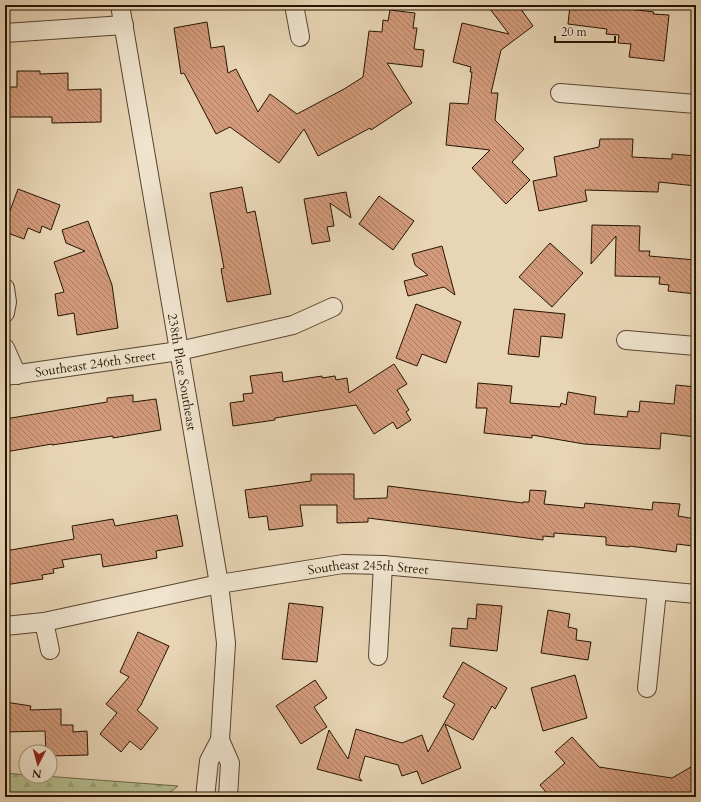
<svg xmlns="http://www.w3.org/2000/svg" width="701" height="802" font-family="Cardo,serif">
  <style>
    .forest { fill: url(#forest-firs); stroke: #6d6a48 }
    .building { fill: url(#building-back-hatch); stroke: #261501 }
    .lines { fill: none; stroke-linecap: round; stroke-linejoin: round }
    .minor-casing { stroke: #56452e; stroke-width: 20 }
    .minor { stroke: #f0e4cf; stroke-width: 18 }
    .labels { text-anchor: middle; stroke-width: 3.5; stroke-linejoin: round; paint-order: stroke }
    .street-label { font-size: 13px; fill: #261501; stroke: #f0e4cf }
  </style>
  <defs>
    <pattern id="forest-firs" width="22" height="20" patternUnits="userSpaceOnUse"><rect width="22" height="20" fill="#b4be8f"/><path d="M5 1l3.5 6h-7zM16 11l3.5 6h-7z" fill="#9ba27a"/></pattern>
    <pattern id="building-back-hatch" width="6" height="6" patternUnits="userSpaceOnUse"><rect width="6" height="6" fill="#d39b7c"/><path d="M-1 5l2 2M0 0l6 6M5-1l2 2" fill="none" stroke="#ab7d63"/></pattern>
  </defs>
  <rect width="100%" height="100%" fill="#e8d5b5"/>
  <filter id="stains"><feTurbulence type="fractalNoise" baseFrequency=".005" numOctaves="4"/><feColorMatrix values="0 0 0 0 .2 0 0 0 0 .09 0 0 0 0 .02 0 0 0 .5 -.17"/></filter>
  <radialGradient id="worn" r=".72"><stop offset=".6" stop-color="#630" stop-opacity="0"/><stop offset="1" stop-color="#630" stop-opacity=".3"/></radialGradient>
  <path class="forest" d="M 5,773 L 26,775 L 26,776 L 44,776 L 178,786 L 164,797 L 5,797 Z"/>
  <path class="building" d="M 487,5 L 518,5 L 533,26 L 501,50 L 491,93 L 498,93 L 495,120 L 524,149 L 512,162 L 530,180 L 506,204 L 472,168 L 490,150 L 446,145 L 450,103 L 468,104 L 472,72 L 470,72 L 471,67 L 453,62 L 462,23 L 509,34 Z
    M 570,5 L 603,5 L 603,6 L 654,12 L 653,14 L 669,15 L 664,61 L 629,57 L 631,44 L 618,43 L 619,35 L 606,34 L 607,29 L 568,24 Z
    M 390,10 L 415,13 L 413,28 L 417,28 L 414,49 L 424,50 L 422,67 L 387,63 L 412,103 L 371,130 L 370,128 L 318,156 L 304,129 L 279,163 L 230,127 L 216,134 L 184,73 L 181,74 L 174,28 L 207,22 L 211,48 L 224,46 L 228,73 L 236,69 L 258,112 L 270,94 L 297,114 L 344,89 L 363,77 L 369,31 L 382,32 L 383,20 L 388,21 Z
    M 17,71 L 40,71 L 40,74 L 68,73 L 68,90 L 101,89 L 101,122 L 52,123 L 52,117 L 5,117 L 5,87 L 17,87 Z
    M 600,139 L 633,139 L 632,157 L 672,159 L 672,154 L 696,156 L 696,186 L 659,182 L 658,192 L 585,190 L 587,201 L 539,211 L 533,181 L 557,176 L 554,157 L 599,147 Z
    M 242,187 L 247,213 L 255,211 L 271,294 L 227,302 L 221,269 L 224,268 L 210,193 Z
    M 18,189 L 60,205 L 51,230 L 42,226 L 40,233 L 28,228 L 24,239 L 5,232 L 5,224 Z
    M 346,192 L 351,218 L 330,203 L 334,226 L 327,227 L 330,241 L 312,244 L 304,199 Z
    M 379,196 L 414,221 L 393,250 L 359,224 Z
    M 88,221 L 112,285 L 118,328 L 77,335 L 74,313 L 58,316 L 55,294 L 64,292 L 54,262 L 85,251 L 66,243 L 62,230 Z
    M 592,225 L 640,226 L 639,251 L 650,251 L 649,256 L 696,260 L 696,294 L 668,291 L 669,285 L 659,284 L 660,277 L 615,276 L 616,236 L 591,264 Z
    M 550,243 L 583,273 L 552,307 L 519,277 Z
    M 442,246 L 455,295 L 444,287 L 408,296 L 404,281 L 428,275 L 415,265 L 412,254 Z
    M 416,304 L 461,322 L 446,363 L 422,354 L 417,366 L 396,358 Z
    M 514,309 L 565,314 L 562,338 L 541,336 L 539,357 L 508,354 Z
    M 394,364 L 407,384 L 397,390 L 409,410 L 406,412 L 411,420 L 397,429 L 393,422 L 374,434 L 356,405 L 275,418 L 275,420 L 233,426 L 230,403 L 244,401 L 243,394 L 253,393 L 250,376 L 282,372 L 283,382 L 322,376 L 322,378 L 335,376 L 336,380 L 347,378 L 349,393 Z
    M 478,383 L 512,386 L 510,403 L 560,407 L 561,403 L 566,405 L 568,392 L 596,397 L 594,414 L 627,417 L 628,411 L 639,412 L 640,401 L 674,404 L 676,385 L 696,387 L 696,437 L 661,433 L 660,449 L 584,444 L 532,435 L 532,438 L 484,433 L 487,408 L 476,408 Z
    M 133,395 L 133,402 L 156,399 L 161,430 L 113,438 L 113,436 L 52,445 L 52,444 L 5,452 L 5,419 L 107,402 L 107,398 Z
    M 311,474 L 354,474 L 354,499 L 387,498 L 388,486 L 523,503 L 523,502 L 529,502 L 530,490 L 546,491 L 544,504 L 584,508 L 585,503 L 652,510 L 653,502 L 680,504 L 678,516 L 696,519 L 693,546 L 677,544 L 676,552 L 629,546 L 629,547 L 606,545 L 606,537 L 554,533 L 554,537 L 543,536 L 543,540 L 368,518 L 368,522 L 337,523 L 337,505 L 300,505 L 303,526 L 269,530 L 267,516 L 249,518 L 245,490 L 311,481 Z
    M 177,515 L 183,546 L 156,551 L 157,558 L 103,567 L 101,554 L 62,560 L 64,567 L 53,569 L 54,573 L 42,575 L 43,579 L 5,585 L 5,551 L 74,539 L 72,526 L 113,519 L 115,526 Z
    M 289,603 L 323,607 L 317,662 L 282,659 Z
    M 477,604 L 502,606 L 497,651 L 450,646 L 452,628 L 467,629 L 468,618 L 476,619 Z
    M 548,610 L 570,614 L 568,627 L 577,629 L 576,640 L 591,642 L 588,660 L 541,653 Z
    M 138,632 L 169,646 L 141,705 L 137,710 L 158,728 L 141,750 L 130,741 L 121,752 L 100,734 L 117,713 L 106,704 L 129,677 L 120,672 Z
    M 463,662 L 507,688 L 495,709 L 492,706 L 473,740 L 445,724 L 461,768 L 422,784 L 417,771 L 402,776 L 398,765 L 365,756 L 359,777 L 362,781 L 317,769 L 329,730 L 348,759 L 356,729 L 402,743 L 422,735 L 428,752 L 455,704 L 443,697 Z
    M 575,675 L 587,718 L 543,731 L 531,688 Z
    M 315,680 L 327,698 L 314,707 L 327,727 L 301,744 L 276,706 Z
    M 5,702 L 31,706 L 30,710 L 61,709 L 61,725 L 73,725 L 73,732 L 87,731 L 88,755 L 50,756 L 50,752 L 46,752 L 45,731 L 5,732 Z
    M 572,737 L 599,767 L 672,778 L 696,764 L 696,793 L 690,797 L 550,797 L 540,785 L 565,763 L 555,752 Z"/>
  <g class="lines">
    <g class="minor-casing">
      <g id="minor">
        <path id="s1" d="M 120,5 L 219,584 L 226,643 L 220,740"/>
        <path d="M 294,5 L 300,37"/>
        <path d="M 5,33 L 124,25"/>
        <path d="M 560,93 L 696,104"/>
        <path d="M 5,288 L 7,302 L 5,313"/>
        <path d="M 626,340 L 696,346"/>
        <path d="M 5,348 L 17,375"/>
        <path id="s2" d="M 5,376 L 179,351 L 293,325 L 333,307"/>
        <path d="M 44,622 L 50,650"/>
        <path id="s3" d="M 5,626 L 44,622 L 219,584 L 343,564 L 383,565 L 696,594"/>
        <path d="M 378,656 L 383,565"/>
        <path d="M 647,688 L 657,591"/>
        <path d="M 205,797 L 209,761 L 220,740 L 230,763 L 228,797"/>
      </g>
    </g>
    <use href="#minor" class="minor"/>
  </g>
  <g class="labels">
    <g class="street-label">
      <text dy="5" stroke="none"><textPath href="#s2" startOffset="91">Southeast 246th Street</textPath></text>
      <text dy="5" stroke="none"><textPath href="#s1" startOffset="372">238th Place Southeast</textPath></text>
      <text dy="5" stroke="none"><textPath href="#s3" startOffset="369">Southeast 245th Street</textPath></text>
    </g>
  </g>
  <rect width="701" height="802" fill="none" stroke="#e8d5b5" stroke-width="20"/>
  <rect x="6" y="6" width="689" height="790" fill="none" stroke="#261501" stroke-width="2"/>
  <rect x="10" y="10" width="681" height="782" fill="none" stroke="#261501"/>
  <g transform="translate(38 764) rotate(186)"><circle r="19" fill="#f0e4cf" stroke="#9f917d"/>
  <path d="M0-3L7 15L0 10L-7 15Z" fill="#8f2418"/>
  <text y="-6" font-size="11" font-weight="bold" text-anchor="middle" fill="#261501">N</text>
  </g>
  <path d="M555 36v6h60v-6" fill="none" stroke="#261501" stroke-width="2"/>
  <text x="561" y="36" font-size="12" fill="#261501" stroke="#f0e4cf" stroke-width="3" paint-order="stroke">20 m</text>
  <rect width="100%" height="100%" filter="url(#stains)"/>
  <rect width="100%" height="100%" fill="url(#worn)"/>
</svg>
